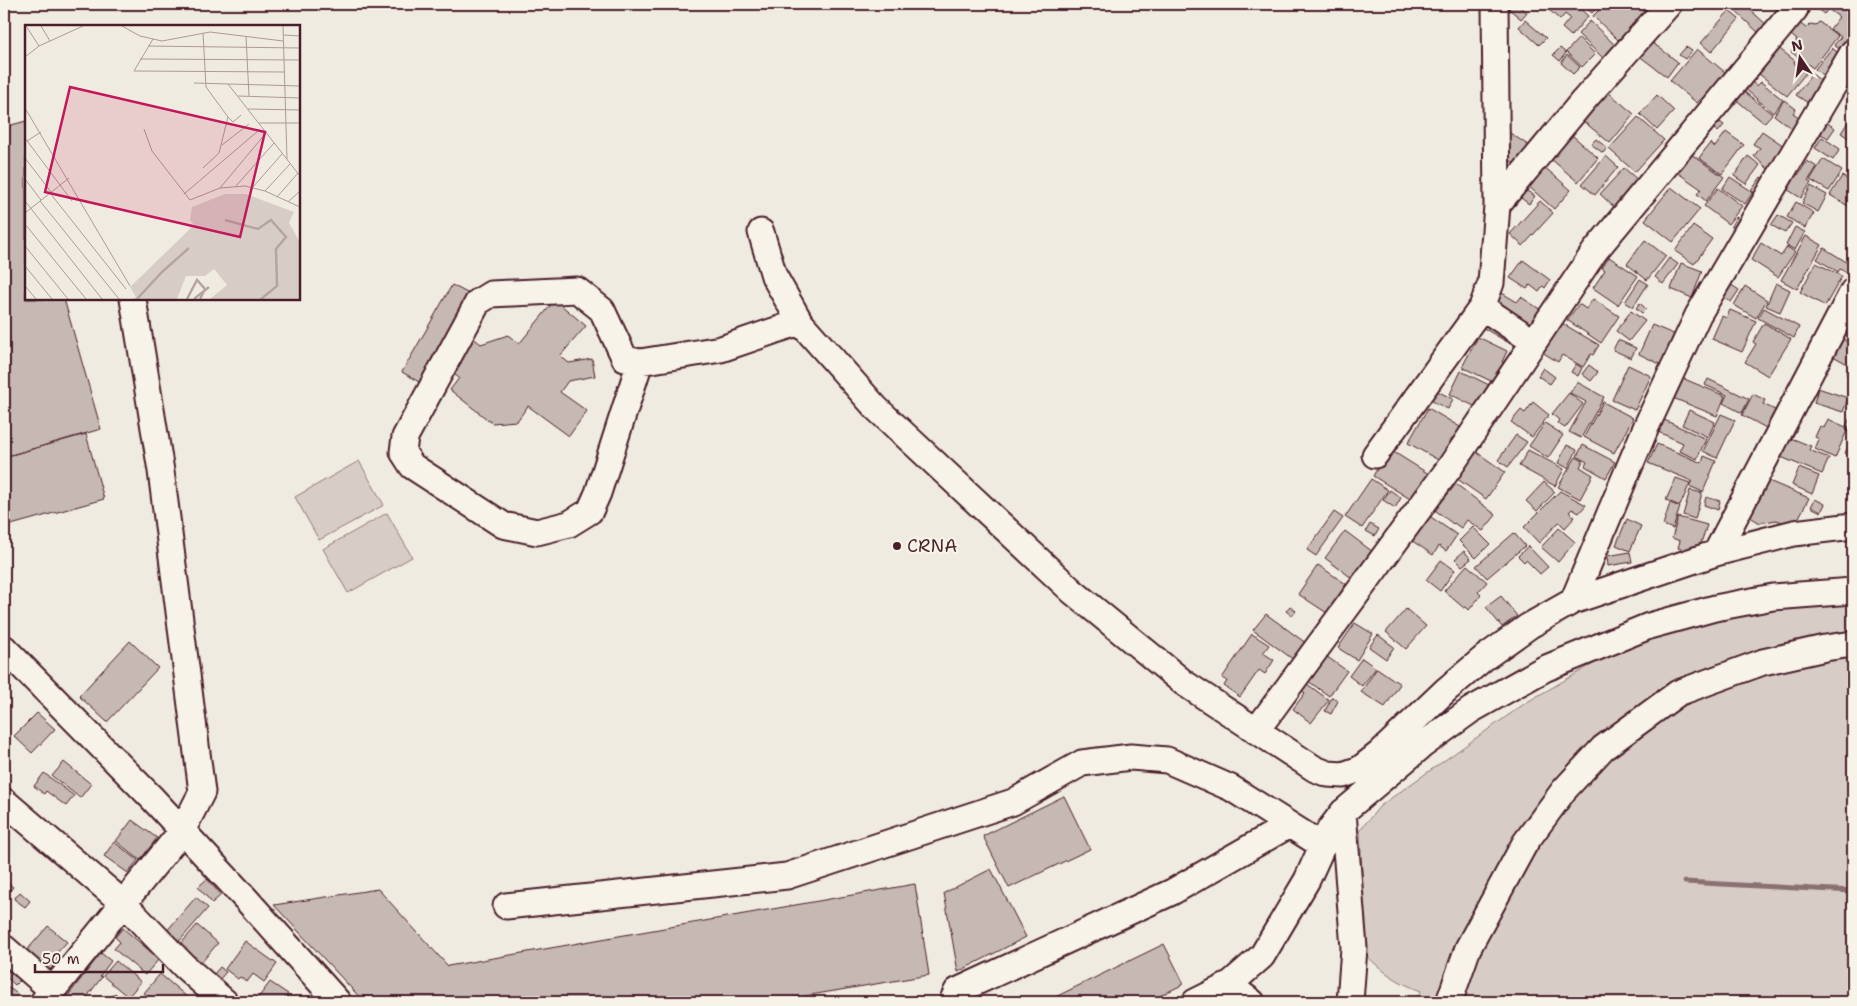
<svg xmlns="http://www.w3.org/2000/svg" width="1857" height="1006" font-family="'Shantell Sans',sans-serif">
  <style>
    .green { fill: #d8cdc6; stroke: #917678 }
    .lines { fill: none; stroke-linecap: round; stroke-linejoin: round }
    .stream { stroke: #8b6f72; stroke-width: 5 }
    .building { fill: #c6b8b3; stroke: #4a1f2b }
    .minor-casing { stroke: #4a1f2b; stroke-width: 29 }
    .minor { stroke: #f7f3e8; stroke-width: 25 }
    .poi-dot { fill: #4a1f2b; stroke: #f7f3e8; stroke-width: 2 }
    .labels { text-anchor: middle; stroke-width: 4.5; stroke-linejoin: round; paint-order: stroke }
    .poi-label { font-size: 18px; fill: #4a1f2b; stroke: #f7f3e8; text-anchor: start }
    .inset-river { fill: none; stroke: #b7a4a2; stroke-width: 2.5 }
    .inset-road { fill: none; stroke: #ae9998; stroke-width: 1 }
    .view { fill: #c2185b; fill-opacity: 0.15; stroke: #c2185b; stroke-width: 2.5 }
    .inset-edge { fill: none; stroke: #4a1f2b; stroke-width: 2.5 }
  </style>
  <rect width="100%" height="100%" fill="#f0ebe0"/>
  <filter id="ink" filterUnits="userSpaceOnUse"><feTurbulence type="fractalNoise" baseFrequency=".02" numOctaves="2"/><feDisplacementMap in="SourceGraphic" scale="10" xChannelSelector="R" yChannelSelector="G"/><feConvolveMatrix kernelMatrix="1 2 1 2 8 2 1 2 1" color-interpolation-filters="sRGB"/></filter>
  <g filter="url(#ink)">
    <path class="green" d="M 359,461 L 384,505 L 319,540 L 295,497 Z
      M 387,513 L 412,557 L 348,593 L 323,549 Z
      M 1823,599 L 1853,601 L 1853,1002 L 1414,1002 L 1421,991 C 1397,982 1384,973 1366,955 L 1360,830 L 1380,806 L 1527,702 L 1626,645 L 1705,619 Z"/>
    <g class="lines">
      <path class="stream" d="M 1685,882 L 1853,891"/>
    </g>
    <path class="building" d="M 1513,4 L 1517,4 L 1527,12 L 1521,19 L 1509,9 Z
      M 1549,4 L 1575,4 L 1588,16 L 1571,36 L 1562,28 L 1570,18 L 1565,14 L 1560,20 L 1546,7 Z
      M 1581,4 L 1600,4 L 1592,13 Z
      M 1605,4 L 1644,4 L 1640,8 L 1648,15 L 1632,31 L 1629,29 L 1618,40 L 1593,16 Z
      M 1736,4 L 1744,4 L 1770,28 L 1762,36 L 1732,8 Z
      M 1811,4 L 1846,4 L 1853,10 L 1853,42 L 1845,53 L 1834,45 L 1841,37 L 1830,29 L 1839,17 L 1828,9 L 1824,14 Z
      M 1729,11 L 1739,19 L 1711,52 L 1701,43 Z
      M 1794,19 L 1806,28 L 1810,24 L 1816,25 L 1819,22 L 1838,36 L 1813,68 L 1791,52 L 1797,45 L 1795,43 L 1797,40 L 1785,30 Z
      M 1525,20 L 1546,38 L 1539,45 L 1519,27 Z
      M 1590,21 L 1616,46 L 1604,59 L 1578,34 Z
      M 1579,38 L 1595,54 L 1582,67 L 1566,52 Z
      M 1649,40 L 1678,62 L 1667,77 L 1638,55 Z
      M 1776,46 L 1795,61 L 1794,63 L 1806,73 L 1787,96 L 1754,70 Z
      M 1686,47 L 1692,51 L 1685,59 L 1679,55 Z
      M 1560,48 L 1566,53 L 1560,61 L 1553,55 Z
      M 1832,48 L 1843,57 L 1826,78 L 1815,69 Z
      M 1697,49 L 1726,73 L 1707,101 L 1703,97 L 1697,103 L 1670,81 Z
      M 1567,55 L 1580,67 L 1573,74 L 1561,63 Z
      M 1812,74 L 1826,85 L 1811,105 L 1796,95 Z
      M 1853,74 L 1853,97 L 1845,92 L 1849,85 L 1847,84 Z
      M 1748,79 L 1757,86 L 1761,82 L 1783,100 L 1773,113 L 1742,86 Z
      M 1741,89 L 1772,114 L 1764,123 L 1734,98 Z
      M 1608,92 L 1634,114 L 1610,143 L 1583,121 Z
      M 1657,95 L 1674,111 L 1657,130 L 1640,114 Z
      M 1784,100 L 1796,109 L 1793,113 L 1800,118 L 1792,129 L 1774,115 Z
      M 1853,114 L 1853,141 L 1841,133 Z
      M 1638,117 L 1664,140 L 1635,172 L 1609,149 Z
      M 1714,118 L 1724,125 L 1718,132 L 1709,125 Z
      M 1821,119 L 1835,128 L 1828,138 L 1814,130 Z
      M 26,121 L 26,299 L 64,299 L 101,429 L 4,457 L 4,127 Z
      M 1762,131 L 1784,146 L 1768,169 L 1754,156 L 1760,148 L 1753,144 Z
      M 1726,132 L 1744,145 L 1722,174 L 1699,158 L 1710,143 L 1715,147 Z
      M 1510,133 L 1531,147 L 1518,166 L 1507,158 L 1510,154 L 1503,149 L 1505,140 Z
      M 1572,135 L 1598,158 L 1578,182 L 1551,159 Z
      M 1822,137 L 1840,149 L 1833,160 L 1815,148 Z
      M 1596,139 L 1607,148 L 1603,153 L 1591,144 Z
      M 1688,152 L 1724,177 L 1706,201 L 1697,194 L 1701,189 L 1675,171 Z
      M 1606,156 L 1618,167 L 1595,195 L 1582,184 Z
      M 1748,156 L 1760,165 L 1746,184 L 1734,176 Z
      M 1823,159 L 1842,171 L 1829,191 L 1810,180 Z
      M 1807,161 L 1817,167 L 1808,181 L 1811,183 L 1801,198 L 1785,188 L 1795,173 L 1798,175 Z
      M 1542,165 L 1571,190 L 1554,209 L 1526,184 Z
      M 1624,168 L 1639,181 L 1615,208 L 1600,194 Z
      M 1842,176 L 1853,183 L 1853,209 L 1830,195 Z
      M 1730,177 L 1753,192 L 1745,204 L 1722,189 Z
      M 1761,177 L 1768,182 L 1758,195 L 1751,191 Z
      M 1811,186 L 1827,195 L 1818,212 L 1802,203 Z
      M 1671,187 L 1700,209 L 1673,242 L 1645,220 Z
      M 1522,188 L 1535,196 L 1529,204 L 1517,195 Z
      M 1718,188 L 1742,206 L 1728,224 L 1704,206 Z
      M 1540,201 L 1553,213 L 1523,246 L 1510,234 Z
      M 1796,202 L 1814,213 L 1805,228 L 1787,217 Z
      M 1778,215 L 1792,223 L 1785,233 L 1771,225 Z
      M 1736,217 L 1745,223 L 1739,231 L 1731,226 Z
      M 1693,226 L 1712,239 L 1694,264 L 1675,251 Z
      M 1795,227 L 1805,232 L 1795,250 L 1786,245 Z
      M 1806,236 L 1822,245 L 1797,289 L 1781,280 Z
      M 1645,240 L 1666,256 L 1647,280 L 1627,264 Z
      M 1761,243 L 1781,256 L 1787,247 L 1795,252 L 1778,277 L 1751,260 Z
      M 1824,248 L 1853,266 L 1850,275 L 1840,269 L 1838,272 L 1817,259 Z
      M 1609,257 L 1638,276 L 1618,305 L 1593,288 L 1605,270 L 1602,268 Z
      M 1669,258 L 1678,264 L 1663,284 L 1655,277 Z
      M 1523,260 L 1550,280 L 1545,288 L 1543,286 L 1539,292 L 1530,285 L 1527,289 L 1510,278 Z
      M 1681,263 L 1702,271 L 1692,298 L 1671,289 Z
      M 1816,263 L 1842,276 L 1825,306 L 1800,292 Z
      M 1640,279 L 1648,284 L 1633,307 L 1625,302 Z
      M 1725,281 L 1739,290 L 1731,302 L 1717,293 Z
      M 1776,283 L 1790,290 L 1780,312 L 1766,306 Z
      M 452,285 L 469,294 L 419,382 L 402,372 Z
      M 1745,286 L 1767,300 L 1756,318 L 1734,305 Z
      M 1502,293 L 1517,302 L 1521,297 L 1541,310 L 1530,327 L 1494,304 Z
      M 1593,299 L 1619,316 L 1601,343 L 1567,320 L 1579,304 L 1586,309 Z
      M 555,300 L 586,326 L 560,356 L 569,363 L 592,359 L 595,376 L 568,381 L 560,392 L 587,411 L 569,436 L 528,406 L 517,421 L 492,423 L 450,390 L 459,378 L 446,368 L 472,337 L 481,344 L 508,335 L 519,344 Z
      M 1640,303 L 1646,309 L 1642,313 L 1636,308 Z
      M 1764,308 L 1799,327 L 1794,338 L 1758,318 Z
      M 1730,310 L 1756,321 L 1742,352 L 1712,339 L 1722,316 L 1726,318 Z
      M 1631,311 L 1645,321 L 1629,341 L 1616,331 Z
      M 1483,316 L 1514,334 L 1509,343 L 1478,325 Z
      M 1560,322 L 1599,345 L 1593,355 L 1591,354 L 1583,367 L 1562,355 L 1558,362 L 1542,352 Z
      M 1764,323 L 1791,339 L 1768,376 L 1745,362 L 1756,344 L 1753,342 Z
      M 1652,325 L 1678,336 L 1664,366 L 1639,354 Z
      M 1478,337 L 1507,351 L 1502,362 L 1505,363 L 1495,383 L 1462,367 Z
      M 1843,339 L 1851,344 L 1853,340 L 1853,379 L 1846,374 L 1851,366 L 1833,356 Z
      M 1618,340 L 1636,348 L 1631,358 L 1613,350 Z
      M 1576,364 L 1582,368 L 1578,376 L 1571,372 Z
      M 1589,365 L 1598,372 L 1591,381 L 1582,374 Z
      M 1628,365 L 1651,376 L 1635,410 L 1612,400 Z
      M 1543,368 L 1555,377 L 1550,384 L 1538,376 Z
      M 1461,371 L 1491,386 L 1480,409 L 1450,394 Z
      M 1682,378 L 1725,396 L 1717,416 L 1673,398 Z
      M 1708,379 L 1749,399 L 1742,413 L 1723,403 L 1727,395 L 1705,385 Z
      M 1577,382 L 1604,397 L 1581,438 L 1569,432 L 1586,402 L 1570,393 Z
      M 1818,388 L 1848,398 L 1843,412 L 1814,403 Z
      M 1435,390 L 1453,399 L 1448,409 L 1430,400 Z
      M 1569,393 L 1583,404 L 1565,428 L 1557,423 L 1559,420 L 1552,414 Z
      M 1753,394 L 1765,400 L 1763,404 L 1779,412 L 1770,430 L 1742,415 Z
      M 1533,402 L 1549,415 L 1532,437 L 1511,422 L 1521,410 L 1525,413 Z
      M 1603,402 L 1633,418 L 1614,453 L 1584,437 Z
      M 1428,408 L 1460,427 L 1440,461 L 1408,443 Z
      M 1689,410 L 1715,422 L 1708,437 L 1682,425 Z
      M 1853,412 L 1853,434 L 1847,431 L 1849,427 L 1846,426 Z
      M 1721,414 L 1735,420 L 1717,458 L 1703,451 Z
      M 1662,419 L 1706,439 L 1697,459 L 1679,451 L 1683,443 L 1656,431 Z
      M 1828,419 L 1848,428 L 1835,458 L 1815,449 L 1819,439 L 1815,437 L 1820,426 L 1824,428 Z
      M 1545,423 L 1563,435 L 1548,458 L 1529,446 Z
      M 86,434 L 104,499 L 4,527 L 4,457 Z
      M 1516,435 L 1527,442 L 1508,467 L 1498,460 Z
      M 1783,435 L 1811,446 L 1809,450 L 1829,458 L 1822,474 L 1776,455 Z
      M 1853,437 L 1853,457 L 1845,453 Z
      M 1657,444 L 1702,463 L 1704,456 L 1716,461 L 1703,492 L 1689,486 L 1692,481 L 1648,463 Z
      M 1567,445 L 1577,450 L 1568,468 L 1558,463 Z
      M 1583,445 L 1615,462 L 1606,478 L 1585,466 L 1587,462 L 1577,456 Z
      M 1389,449 L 1432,476 L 1415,502 L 1373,476 Z
      M 1472,449 L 1505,472 L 1486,499 L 1453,476 Z
      M 1528,450 L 1564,469 L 1555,486 L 1519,466 Z
      M 1576,457 L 1583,461 L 1580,467 L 1593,475 L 1580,499 L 1558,487 Z
      M 1799,468 L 1819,476 L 1812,494 L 1792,485 Z
      M 1676,478 L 1690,483 L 1680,506 L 1666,500 Z
      M 1371,479 L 1388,490 L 1362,528 L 1345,517 Z
      M 1764,479 L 1809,498 L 1797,521 L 1783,522 L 1776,520 L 1760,523 L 1747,515 Z
      M 1544,482 L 1555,492 L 1537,511 L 1526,501 Z
      M 1456,484 L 1496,515 L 1483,531 L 1467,520 L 1461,528 L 1454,523 L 1453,524 L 1435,510 Z
      M 1390,490 L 1401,498 L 1395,508 L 1383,500 Z
      M 1690,490 L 1702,493 L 1695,519 L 1683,515 Z
      M 1560,491 L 1586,505 L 1579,513 L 1572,509 L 1569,512 L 1575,517 L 1565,528 L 1559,522 L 1539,543 L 1524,527 Z
      M 1706,497 L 1720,501 L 1718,510 L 1704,505 Z
      M 1815,499 L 1825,504 L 1821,512 L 1811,507 Z
      M 1670,503 L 1680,507 L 1673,529 L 1663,525 Z
      M 1334,512 L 1343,518 L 1316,556 L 1307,550 Z
      M 1425,513 L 1457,535 L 1446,551 L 1439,546 L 1433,555 L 1408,538 Z
      M 1678,517 L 1707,525 L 1700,546 L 1695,545 L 1692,553 L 1678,548 L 1680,541 L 1672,538 Z
      M 1627,519 L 1641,526 L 1630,551 L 1616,545 Z
      M 1370,524 L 1379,529 L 1375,536 L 1366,531 Z
      M 1473,527 L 1490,544 L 1476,558 L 1459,541 Z
      M 1559,528 L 1575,542 L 1558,562 L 1541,547 Z
      M 1345,531 L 1377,555 L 1357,582 L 1325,558 Z
      M 1514,533 L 1525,546 L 1487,578 L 1476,566 Z
      M 1528,546 L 1548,567 L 1540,574 L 1526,560 L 1524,562 L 1518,556 Z
      M 1464,551 L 1471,559 L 1462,566 L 1455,559 Z
      M 1630,552 L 1632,562 L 1608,566 L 1607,556 Z
      M 1441,560 L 1455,570 L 1440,591 L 1426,580 Z
      M 1318,565 L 1346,584 L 1327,613 L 1298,594 Z
      M 1467,565 L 1487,582 L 1478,592 L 1481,595 L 1469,610 L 1466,607 L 1464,608 L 1444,591 Z
      M 1501,596 L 1517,616 L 1502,627 L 1486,607 Z
      M 1290,606 L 1296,611 L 1292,616 L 1286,611 Z
      M 1406,609 L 1426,626 L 1406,649 L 1386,632 Z
      M 1266,614 L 1310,646 L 1298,663 L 1253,630 Z
      M 1355,623 L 1373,634 L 1357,660 L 1338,648 Z
      M 1252,634 L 1269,645 L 1263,653 L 1274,660 L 1265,674 L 1259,670 L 1240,697 L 1224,686 L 1227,681 L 1222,678 Z
      M 1378,635 L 1394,647 L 1386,659 L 1369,647 Z
      M 130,641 L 158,668 L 107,722 L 79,696 Z
      M 1326,656 L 1347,671 L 1329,696 L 1308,681 Z
      M 1362,658 L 1376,668 L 1362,686 L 1349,676 Z
      M 1377,668 L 1400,684 L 1385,707 L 1361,692 Z
      M 1307,684 L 1329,700 L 1311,723 L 1293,709 L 1305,693 L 1302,691 Z
      M 1332,697 L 1338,701 L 1331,714 L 1325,711 Z
      M 37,713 L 55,729 L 32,753 L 14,736 Z
      M 64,762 L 91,784 L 80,798 L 52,776 Z
      M 44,773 L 74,796 L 66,806 L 46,791 L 44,794 L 34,786 Z
      M 1064,796 L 1090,849 L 1009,888 L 983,836 Z
      M 132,820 L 157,838 L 140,860 L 116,841 Z
      M 114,842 L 138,860 L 128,873 L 104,856 Z
      M 991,869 L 1026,937 L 958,972 L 944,893 Z
      M 4,879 L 13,887 L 4,898 Z
      M 207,879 L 221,895 L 212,903 L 198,887 Z
      M 915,884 L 929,975 L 769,1002 L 364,1002 L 274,905 L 378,889 L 448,966 Z
      M 20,892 L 30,901 L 25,907 L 14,899 Z
      M 196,897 L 208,908 L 177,944 L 165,933 Z
      M 197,925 L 218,943 L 200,964 L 179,946 Z
      M 48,926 L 67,942 L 54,956 L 58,960 L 48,972 L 21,957 Z
      M 123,928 L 159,959 L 145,975 L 114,949 L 120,942 L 115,937 Z
      M 245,941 L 277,964 L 264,982 L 253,974 L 247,982 L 240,977 L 238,979 L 225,969 Z
      M 1164,944 L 1184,984 L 1147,1002 L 1045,1002 Z
      M 101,953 L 111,961 L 100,976 L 102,977 L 83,1002 L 63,1002 Z
      M 116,961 L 141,982 L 128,997 L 103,976 Z
      M 220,967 L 226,972 L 218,981 L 212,976 Z
      M 10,969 L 21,979 L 15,985 L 5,976 Z
      M 160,974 L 193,1002 L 154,1002 L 144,993 Z
      M 270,982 L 288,994 L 282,1002 L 255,1002 Z
      M 4,984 L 28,1002 L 4,1002 Z
      M 115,993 L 125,1002 L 105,1002 Z"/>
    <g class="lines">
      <g class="minor-casing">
        <path id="minor" d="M 1497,205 L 1583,101 L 1669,4
          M 761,232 L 774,276 L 800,322 L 876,408 L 1072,591 L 1184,683 L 1315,769 L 1328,774 L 1343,775 L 1360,769 L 1379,754 L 1446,690 L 1484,658 L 1529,626 L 1573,601 L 1716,553 L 1794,533 L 1853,526
          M 1482,307 L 1534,342
          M 640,362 L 598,493 L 590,511 L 569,524 L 537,532 L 503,525 L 412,466 L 403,452 L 405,437 L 478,302 L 491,294 L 577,290 L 602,310 L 625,359 L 640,362 L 721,349 L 800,322
          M 1375,455 L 1482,307 L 1491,283 L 1497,205 L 1495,4
          M 1716,553 L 1853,291
          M 1573,601 L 1647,425 L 1698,315 L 1853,52
          M 4,648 L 151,797 L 245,898 L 338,1002
          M 1256,731 L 1450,467 L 1595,251 L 1795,9
          M 4,801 L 123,903 L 184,966 L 225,1002
          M 1343,812 L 1354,948 L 1350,1002
          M 506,906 L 787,876 L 1013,802 L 1082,763 L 1131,757 L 1167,760 L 1231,788 L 1323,846
          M 4,948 L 52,990
          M 1229,985 L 1252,1002
          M 43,1002 L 182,831 L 202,792 L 161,471 L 133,299
          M 952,1002 L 957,991 L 1172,892 L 1289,825
          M 1195,1002 L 1229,985 L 1262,956 L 1307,880 L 1330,829 L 1343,812 L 1424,744 L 1471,710 L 1544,669 L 1649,626 L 1715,608 L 1773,597 L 1853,591
          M 1449,1002 L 1468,948 L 1525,843 L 1564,790 L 1603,748 L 1678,693 L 1763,662 L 1825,648 L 1853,644"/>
      </g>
      <use href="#minor" class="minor"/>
    </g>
  </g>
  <circle class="poi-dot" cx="897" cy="546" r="5"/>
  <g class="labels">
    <g class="poi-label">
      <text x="907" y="552">CRNA</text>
    </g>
  </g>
  <g transform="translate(25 25)">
    <rect width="275" height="275" fill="#f0ebe0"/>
    <path d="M 200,169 L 221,169 L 269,187 L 264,198 L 275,217 L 275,274 L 185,274 L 202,260 L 189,244 L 180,251 L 161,251 L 152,274 L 108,274 L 111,272 L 105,262 L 169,200 L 165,195 L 167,182 Z" fill="#d8cdc6"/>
    <path class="inset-river" d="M 200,195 L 233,204 L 246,195 L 261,212 L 251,224 L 252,261 L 236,274M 112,274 L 137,247 L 164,223M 162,274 L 172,255 L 180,264 L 175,274M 169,274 L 184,262"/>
    <path class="inset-road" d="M 1,1 L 14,21M 16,1 L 25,16M 97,1 L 115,11 L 137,16 L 185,7 L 258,16M 258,1 L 262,134M 258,10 L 275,11M 221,11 L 224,71M 128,14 L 109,46 L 260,47M 123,21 L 275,23M 0,32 L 14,21 L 58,1M 115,34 L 275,35M 169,58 L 275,61M 203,59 L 275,151M 213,71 L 275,73M 0,83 L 105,261M 223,84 L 275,85M 203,92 L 208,97 L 216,90M 234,98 L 275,98M 119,104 L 127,126 L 165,175 L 195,163 L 220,161 L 240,166 L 275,182M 0,113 L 47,176M 2,116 L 16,107M 197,120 L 224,99M 0,133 L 26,167M 178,143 L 194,128 L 203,92 L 181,62 L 178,8M 0,154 L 16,175M 211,161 L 249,118M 228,162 L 257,129M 195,163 L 241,108M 240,166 L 265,139M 25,168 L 101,264M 159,169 L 233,106M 252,172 L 273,148M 0,176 L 77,274M 15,176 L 94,274M 263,177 L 275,166M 0,188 L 44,153M 0,199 L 61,274M 0,221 L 43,274M 0,241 L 27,274M 0,261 L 11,274"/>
    <path class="view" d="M 45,62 L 240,107 L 215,212 L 20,167 Z"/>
    <rect width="275" height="275" class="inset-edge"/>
  </g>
  <rect width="1857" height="1006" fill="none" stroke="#f7f3e8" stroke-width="20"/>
  <rect x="10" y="10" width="1837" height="986" fill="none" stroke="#4a1f2b" stroke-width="2" filter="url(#ink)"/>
  <g transform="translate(1800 58) rotate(347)" stroke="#f7f3e8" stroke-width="4" paint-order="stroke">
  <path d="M0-4L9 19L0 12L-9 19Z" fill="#4a1f2b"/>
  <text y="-8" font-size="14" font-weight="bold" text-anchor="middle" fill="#4a1f2b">N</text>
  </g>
  <path d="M35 964v8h128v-8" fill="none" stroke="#4a1f2b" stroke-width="2.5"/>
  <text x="42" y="964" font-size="15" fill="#4a1f2b" stroke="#f7f3e8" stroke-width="4" paint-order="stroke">50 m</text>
</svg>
